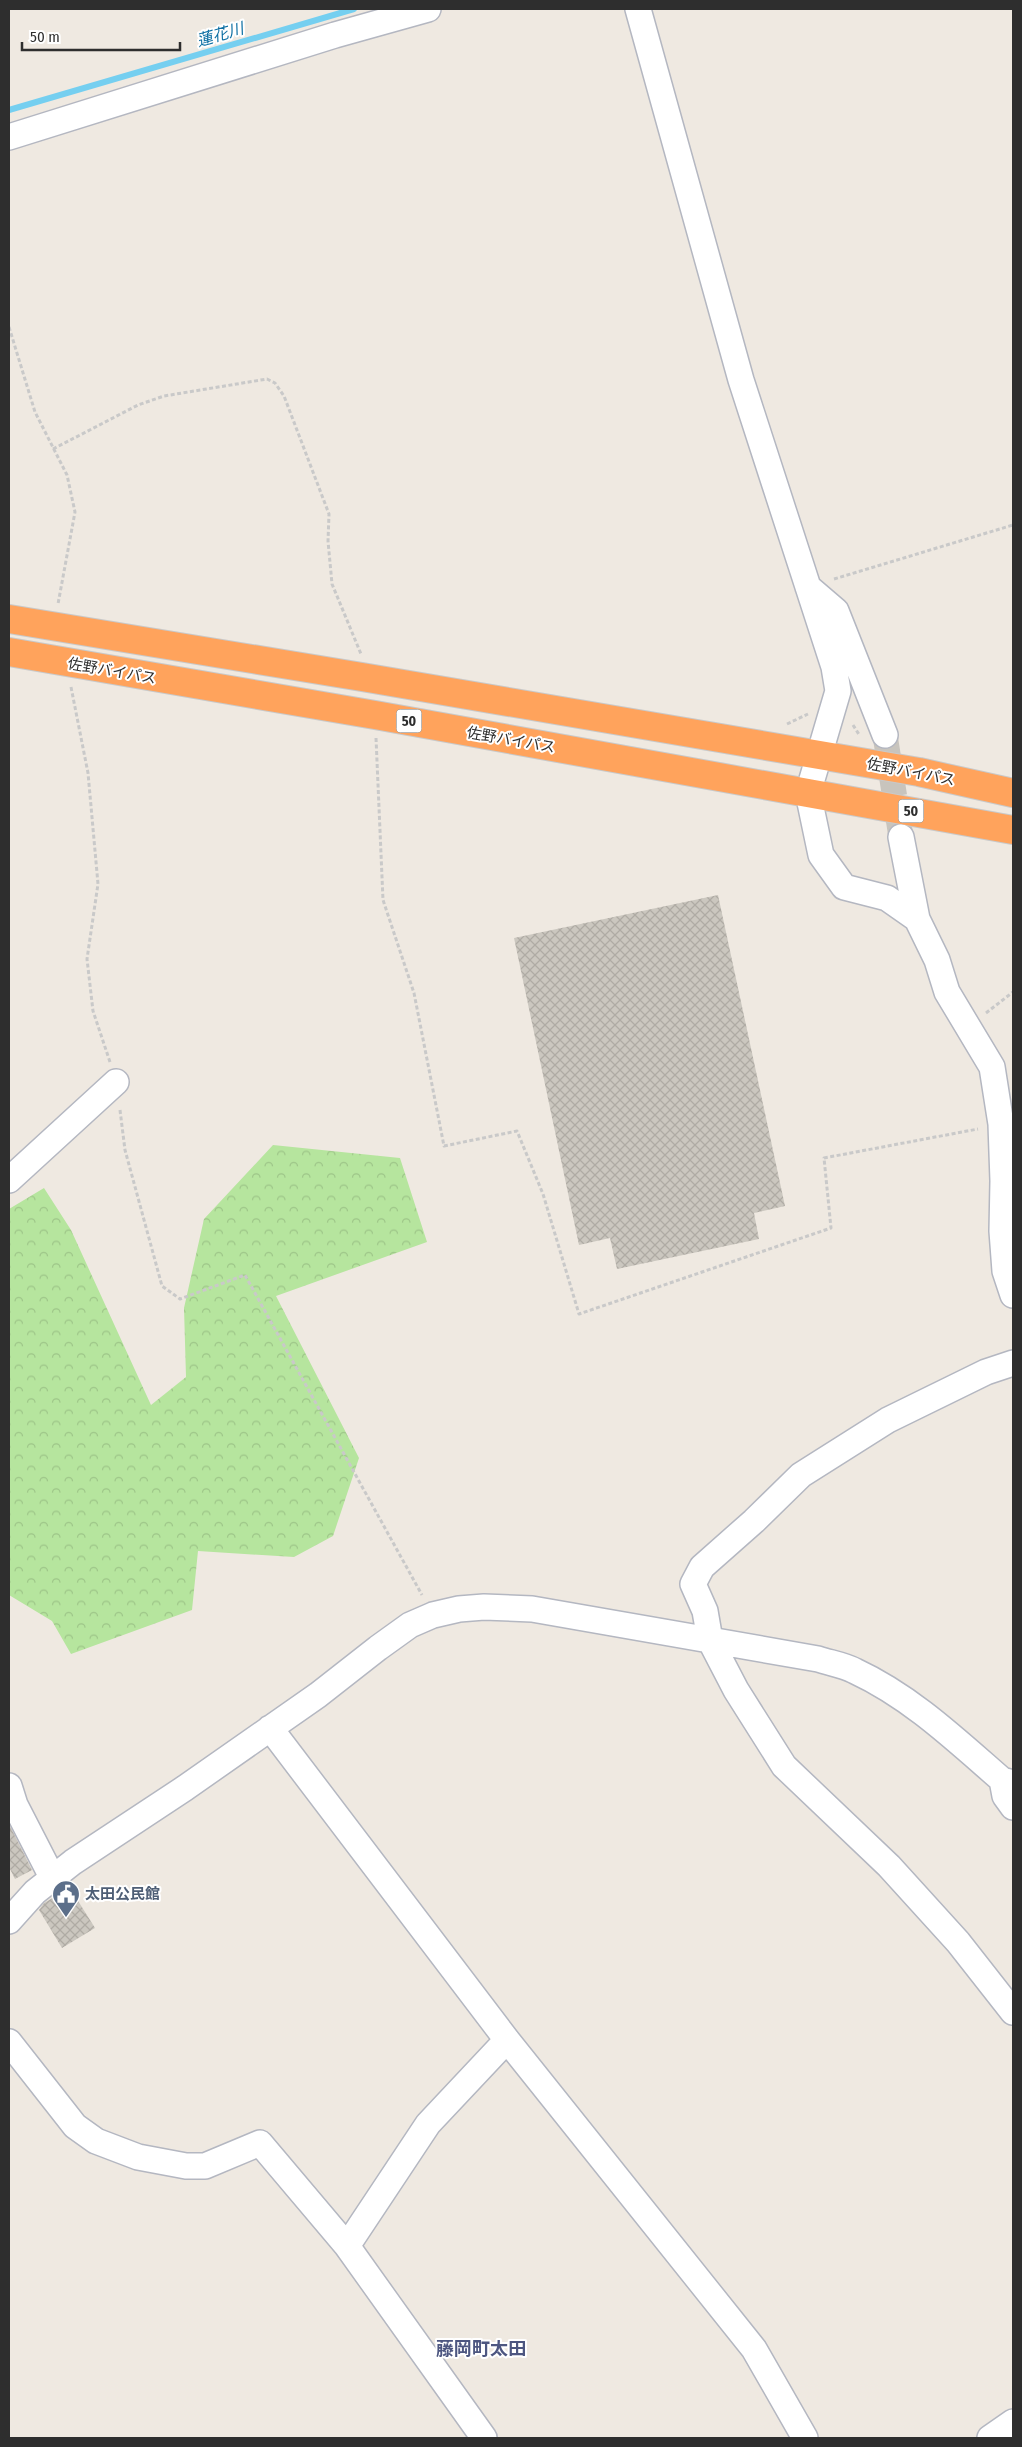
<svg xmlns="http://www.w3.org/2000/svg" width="1022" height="2447" font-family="'Fira Sans Condensed','Noto Sans JP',sans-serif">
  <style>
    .forest { fill: url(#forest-crowns) }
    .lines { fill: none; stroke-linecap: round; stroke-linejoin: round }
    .stream { stroke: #75cff0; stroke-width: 6 }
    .building { fill: url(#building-cross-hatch) }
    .minor-tunnel { stroke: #c8c4bd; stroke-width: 25; stroke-dasharray: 25 12; stroke-linecap: butt }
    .minor-casing { stroke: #b4b7c1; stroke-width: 28 }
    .highway-casing { stroke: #c9c9c9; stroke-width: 30 }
    .path { stroke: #c9c9c9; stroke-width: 3; stroke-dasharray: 4 2.5; stroke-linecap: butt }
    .minor { stroke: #fff; stroke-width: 25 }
    .highway { stroke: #ffa35c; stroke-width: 28 }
    .labels { text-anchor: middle; stroke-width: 4; stroke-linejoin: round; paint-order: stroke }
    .shield { fill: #fff; stroke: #6d6d6d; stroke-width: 1 }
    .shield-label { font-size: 14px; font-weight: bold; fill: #2e2e2e }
    .street-label { font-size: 15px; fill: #2e2e2e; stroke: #fff }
    .service-label { font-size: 15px; font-weight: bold; fill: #4e5e75; stroke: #fff; text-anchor: start }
    .water-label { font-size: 16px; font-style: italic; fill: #0d6fa3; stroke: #fff }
    .quarter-label { font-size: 18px; font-weight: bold; fill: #4d5680; stroke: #fff }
  </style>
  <defs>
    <pattern id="forest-crowns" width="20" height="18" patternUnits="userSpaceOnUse" patternTransform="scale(1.25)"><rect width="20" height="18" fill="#b6e59e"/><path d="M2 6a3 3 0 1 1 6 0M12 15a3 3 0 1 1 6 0" fill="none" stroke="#9dc588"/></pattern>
    <pattern id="building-cross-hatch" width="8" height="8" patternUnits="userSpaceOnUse" patternTransform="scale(1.25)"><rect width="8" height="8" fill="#cbc7bf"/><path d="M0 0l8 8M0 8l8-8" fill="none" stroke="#afaba4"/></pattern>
  </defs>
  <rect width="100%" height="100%" fill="#efe9e1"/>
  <path class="forest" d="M 273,1145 L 400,1158 L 427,1242 L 276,1296 L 359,1458 L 333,1536 L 294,1557 L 198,1551 L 192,1610 L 71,1654 L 52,1621 L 9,1595 L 9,1209 L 44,1188 L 71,1230 L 151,1405 L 186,1377 L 184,1308 L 204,1219 Z"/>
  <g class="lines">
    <path class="stream" d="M 9,110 L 354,9"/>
  </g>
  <path class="building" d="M 718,895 L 785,1206 L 754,1213 L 759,1239 L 617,1269 L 610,1238 L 579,1245 L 514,938 Z
    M 9,1824 L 32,1870 L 15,1879 L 9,1867 Z
    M 70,1888 L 95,1928 L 62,1948 L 39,1910 L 44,1903 Z"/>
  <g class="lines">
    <path class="minor-tunnel" d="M 885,735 L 901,837"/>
    <g class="minor-casing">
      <path id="minor" d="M 638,9 L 741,380 L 834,667 L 838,691 L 808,793 L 821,855 L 844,887 L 887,898 L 917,919 L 937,960 L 947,992 L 992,1067 L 1001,1124 L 1003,1181 L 1002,1231 L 1005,1271 L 1013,1295
        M 9,137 L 335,35 L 428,9
        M 808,587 L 836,611 L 885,735
        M 901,837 L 917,919
        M 9,1180 L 116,1082
        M 1013,1363 L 986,1372 L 888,1420 L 801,1475 L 754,1521 L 702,1567 L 693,1584 L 705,1611 L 710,1640 L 736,1690 L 784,1766 L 889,1866 L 958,1942 L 1013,2012
        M 270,1728 L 507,2040 L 754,2349 L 805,2438
        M 1002,1780 L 1005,1796 L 1013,1807
        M 9,1786 L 15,1805 L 52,1877
        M 9,1921 L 35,1892 L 73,1862 L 185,1788 L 318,1695 L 378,1648 L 410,1625 L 433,1615 L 459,1609 L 484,1607 L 532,1609 L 818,1659 C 830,1663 844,1665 855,1671 C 911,1697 956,1740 1002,1780 L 1013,1783
        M 9,2042 L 75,2126 L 96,2141 L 138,2157 L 186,2166 L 205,2166 L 260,2143 L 347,2246 L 484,2438
        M 347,2246 L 428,2124 L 507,2040
        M 990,2438 L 1013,2422"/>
    </g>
    <g class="highway-casing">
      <path id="highway" d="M 9,619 L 362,677 L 919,772 L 1013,793
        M 9,652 L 375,715 L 1013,830"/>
    </g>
    <path class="path" d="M 9,327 L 35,412 L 67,475 L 75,512 L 58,604
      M 53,449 L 138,405 L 164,396 L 267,379 L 275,383 L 284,396 L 329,514 L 328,541 L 332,584 L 361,654
      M 834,579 L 1013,525
      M 71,687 L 88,773 L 98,884 L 87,959 L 93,1011 L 110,1062
      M 787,724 L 808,714
      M 853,725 L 860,736
      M 376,738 L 383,900 L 414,993 L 444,1146 L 517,1131 L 543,1194 L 579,1314 L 831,1228 L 824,1158 L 978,1129
      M 986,1013 L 1013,992
      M 120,1110 L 125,1150 L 162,1286 L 180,1299 L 245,1275 L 422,1595"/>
    <use href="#minor" class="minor"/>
    <use href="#highway" class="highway"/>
  </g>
  <defs>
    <g id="civic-pin" transform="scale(1.4375)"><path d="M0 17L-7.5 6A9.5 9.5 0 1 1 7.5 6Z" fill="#5c6f8a" stroke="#fff"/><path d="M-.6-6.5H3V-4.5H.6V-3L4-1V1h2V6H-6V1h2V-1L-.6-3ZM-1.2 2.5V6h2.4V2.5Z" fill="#fff"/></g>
  </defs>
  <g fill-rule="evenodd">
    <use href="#civic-pin" x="66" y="1894"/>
  </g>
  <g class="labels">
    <g class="shield">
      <rect x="396.5" y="709.5" width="25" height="23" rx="4"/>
      <rect x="898.5" y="799.5" width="25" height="23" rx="4"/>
    </g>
    <g class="shield-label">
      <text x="409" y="726">50</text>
      <text x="911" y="816">50</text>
    </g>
    <g class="street-label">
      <text transform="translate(112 671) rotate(10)" y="5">佐野バイパス</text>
      <text transform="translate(511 740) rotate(10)" y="5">佐野バイパス</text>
      <text transform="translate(911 772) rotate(11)" y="5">佐野バイパス</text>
    </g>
    <g class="service-label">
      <text x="85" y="1899">太田公民館</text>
    </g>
    <g class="water-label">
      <text transform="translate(220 34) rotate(-16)" y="6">蓮花川</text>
    </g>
    <g class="quarter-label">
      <text x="481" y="2355">藤岡町太田</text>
    </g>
  </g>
  <rect width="1022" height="2447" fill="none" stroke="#2e2e2e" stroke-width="20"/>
  <path d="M22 42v8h158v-8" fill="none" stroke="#2e2e2e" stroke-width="2.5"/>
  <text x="30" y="42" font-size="15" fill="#2e2e2e" stroke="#ffffff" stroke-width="4" paint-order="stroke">50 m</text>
</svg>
